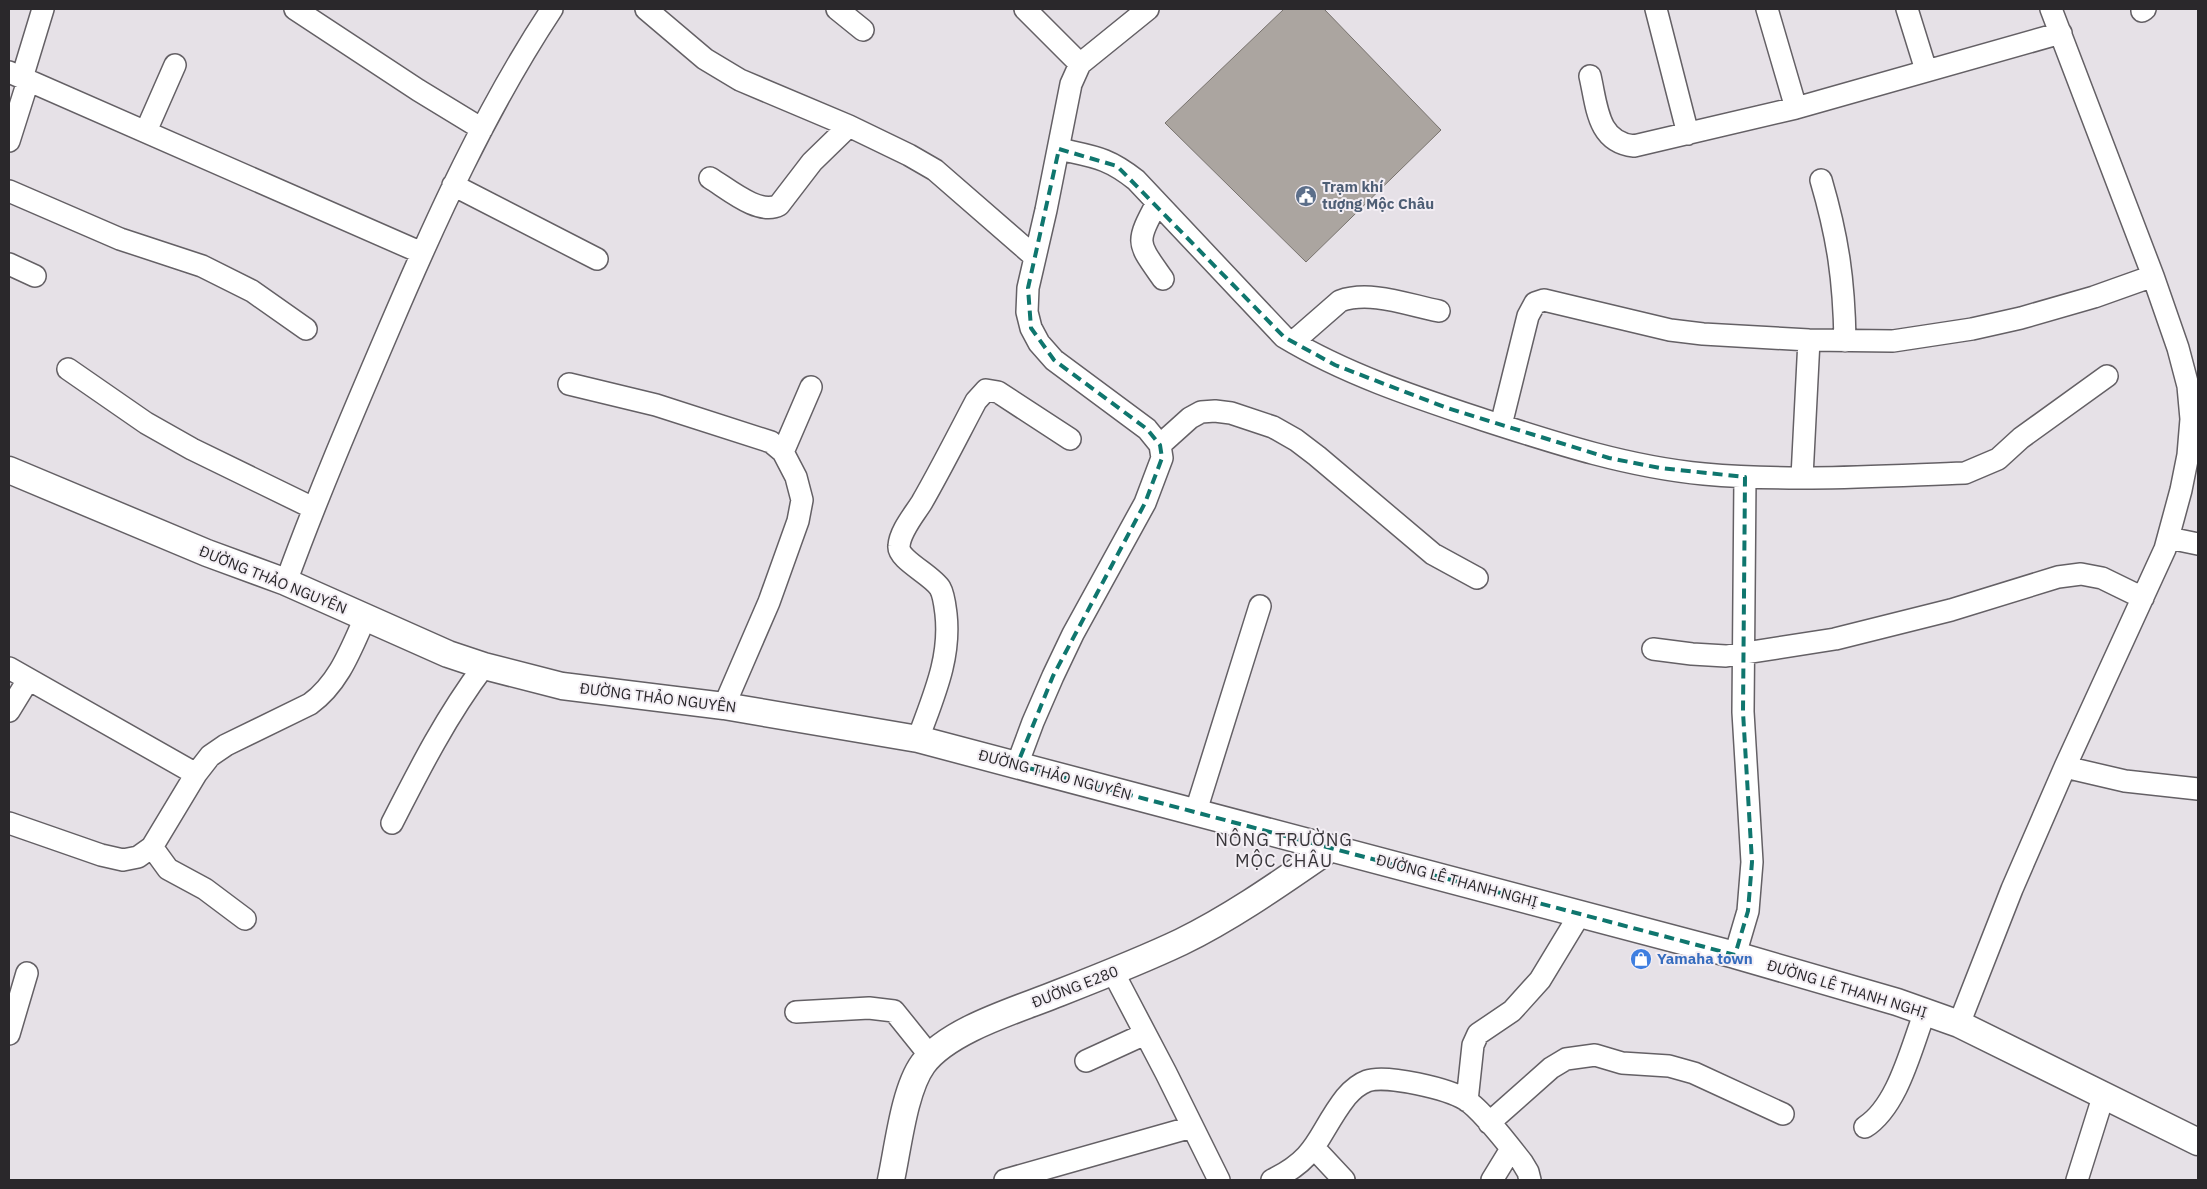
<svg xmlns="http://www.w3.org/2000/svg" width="2207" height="1189" font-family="'IBM Plex Sans',sans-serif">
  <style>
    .building { fill: #aba5a0; stroke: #77726d }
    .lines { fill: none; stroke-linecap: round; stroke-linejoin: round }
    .minor-casing { stroke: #646065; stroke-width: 24 }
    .major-casing { stroke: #646065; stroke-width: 29 }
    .minor { stroke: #fff; stroke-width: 21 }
    .major { stroke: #fff; stroke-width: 26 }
    .marked { fill: none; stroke: #0f766e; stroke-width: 4; stroke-dasharray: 10 6; stroke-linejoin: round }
    .labels { text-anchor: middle; stroke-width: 4; stroke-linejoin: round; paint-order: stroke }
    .service-label { font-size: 15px; font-weight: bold; fill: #4e5e75; stroke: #f3eef4; text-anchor: start }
    .street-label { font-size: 15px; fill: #2a282b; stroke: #f3eef4 }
    .shop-label { font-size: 15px; font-weight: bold; fill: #366cbe; stroke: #f3eef4; text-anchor: start }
    .quarter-label { font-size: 18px; letter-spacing: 1px; fill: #3a373b; stroke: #f3eef4 }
  </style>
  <rect width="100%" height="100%" fill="#e6e1e7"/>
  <path class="building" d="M 1284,9 L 1324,9 L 1441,130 L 1306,262 L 1165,123 Z"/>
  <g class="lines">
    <g class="minor-casing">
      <path id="minor" d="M 295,9 L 418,90 L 482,129
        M 646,9 L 705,59 L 740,80 L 849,126 L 909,155 L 935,170 L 1035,257
        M 837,9 L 863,30
        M 1025,9 L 1080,64
        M 1656,9 L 1688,134
        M 1767,9 L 1796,108
        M 1907,9 L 1926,70
        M 2142,11 L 2145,9
        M 9,72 L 422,253
        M 1590,76 C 1597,106 1597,142 1634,146 L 1796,108 L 2061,33
        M 22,78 L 43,9
        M 146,131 L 175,65
        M 9,141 L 28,81
        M 1059,149 C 1094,157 1107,157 1136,180 L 1284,337 C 1347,375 1418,398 1487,421 C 1558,444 1629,467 1704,474 C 1790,482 1879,476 1965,473 L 1998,459 L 2021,438 L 2107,376
        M 710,178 C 727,188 759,216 779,205 L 812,162 L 849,126
        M 1821,180 C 1838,238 1844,280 1845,341
        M 453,185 L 597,259
        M 9,191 L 120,239 L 202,266 L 252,291 L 306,329
        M 1157,203 C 1135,244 1137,242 1163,279
        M 9,264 L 35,276
        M 1293,342 L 1340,301 C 1370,290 1408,305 1439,311
        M 68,369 L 146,423 L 192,449 L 313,508
        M 569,384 L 656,405 L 771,442 L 783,452 L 796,477 L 802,500 L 798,521 L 769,602 L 724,706
        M 1501,425 L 1528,316 L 1535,303 L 1544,300 L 1670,330 L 1703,334 L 1809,340 L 1893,341 L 1972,329 L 2021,318 L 2094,297 L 2153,276
        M 1160,445 L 1190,418 L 1201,412 L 1215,411 L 1231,413 L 1273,427 L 1296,440 L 1317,456 L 1433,554 L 1477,578
        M 783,452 L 811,387
        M 1802,477 L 1809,340
        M 2169,538 L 2198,544
        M 286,582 C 317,497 353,413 389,329 C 436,219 486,109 552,9
        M 1653,649 L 1692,654 L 1726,656 L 1835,639 L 1951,610 L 2058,577 L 2081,574 L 2102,578 L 2143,598
        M 9,668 L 196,774
        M 9,711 L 28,680
        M 918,739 C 933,697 951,659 946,614 C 945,606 944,595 940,588 C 932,575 897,559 899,546 C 900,531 914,515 922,502 C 941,469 958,435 976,401 L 986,390 L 998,392 L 1070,439
        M 1017,765 L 1033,722 L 1053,676 L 1073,634 L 1145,503 L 1162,458 L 1160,445 L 1147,429 L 1054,360 L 1039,343 L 1031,328 L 1027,312 L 1028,288 L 1046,210 L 1071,84 L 1080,64 L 1148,9
        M 2065,767 L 2125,781 L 2198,789
        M 1195,814 L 1260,606
        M 9,823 L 101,855 L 123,860 L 138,857 L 152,847 L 196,774 L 210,756 L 226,745 L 310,704 C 339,683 351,649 365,618
        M 392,823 C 420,768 447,715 484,666
        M 152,847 L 168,869 L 205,889 L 245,919
        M 1735,955 L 1748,911 L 1752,862 L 1743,712 L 1745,477
        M 1113,972 L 1166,1073 L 1219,1180
        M 796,1012 L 869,1008 L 894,1011 L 931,1057
        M 1959,1024 L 2012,889 L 2065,767 L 2165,549 L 2181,490 L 2188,455 L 2191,419 L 2188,386 L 2178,348 L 2153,276 L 2051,9
        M 9,1034 L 27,973
        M 1086,1061 L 1145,1034
        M 1467,1101 L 1473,1045 L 1478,1034 L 1512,1011 L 1540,980 L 1580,914
        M 1489,1123 L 1551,1068 L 1566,1059 L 1595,1055 L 1622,1063 L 1669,1066 L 1694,1073 L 1783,1114
        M 1865,1127 C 1898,1106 1911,1048 1925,1012
        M 1315,1149 L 1344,1180
        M 1005,1180 L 1192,1127
        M 1272,1180 C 1320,1157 1317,1134 1346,1097 C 1352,1090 1359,1084 1367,1081 C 1386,1074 1449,1089 1466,1100 C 1482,1110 1510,1147 1522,1162 L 1528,1172 L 1530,1180
        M 1492,1180 L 1511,1149
        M 2077,1180 L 2104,1094"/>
    </g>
    <g class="major-casing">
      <path id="major" d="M 9,470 L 207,553 L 286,582 L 448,654 L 484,666 L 562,686 L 724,706 L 918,739 L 1735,955 L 1897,1002 L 1959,1024 L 2198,1142
        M 891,1180 C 898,1148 904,1090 923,1064 C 949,1029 1020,1009 1059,993 C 1100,977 1141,961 1181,942 C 1234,916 1283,881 1331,848"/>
    </g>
    <use href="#minor" class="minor"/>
    <use href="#major" class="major"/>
  </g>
  <path class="marked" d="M 1059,149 L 1117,166 L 1284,337 L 1335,365 L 1447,408 L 1609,458 L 1660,468 L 1745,477 L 1743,712 L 1752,862 L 1748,911 L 1735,955 L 1017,765 L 1053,676 L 1145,503 L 1162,458 L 1160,445 L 1147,429 L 1054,360 L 1031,328 L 1028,288 Z"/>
  <defs>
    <g id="civic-disc" transform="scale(1.125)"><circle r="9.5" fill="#5c6f8a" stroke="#f3eef4"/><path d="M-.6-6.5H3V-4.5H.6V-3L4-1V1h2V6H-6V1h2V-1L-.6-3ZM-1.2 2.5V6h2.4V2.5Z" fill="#fff"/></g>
    <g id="shop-disc" transform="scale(1.125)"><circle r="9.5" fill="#3f7fe0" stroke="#f3eef4"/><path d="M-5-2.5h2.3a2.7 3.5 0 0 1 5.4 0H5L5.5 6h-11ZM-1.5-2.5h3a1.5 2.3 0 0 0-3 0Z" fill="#fff"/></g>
  </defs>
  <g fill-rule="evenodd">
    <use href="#civic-disc" x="1306" y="196"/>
    <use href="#shop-disc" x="1641" y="959"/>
  </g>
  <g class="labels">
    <g class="service-label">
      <text x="1322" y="192">Trạm khí<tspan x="1322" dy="17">tượng Mộc Châu</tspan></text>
    </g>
    <g class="street-label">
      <text transform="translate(273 580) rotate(22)" y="5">ĐƯỜNG THẢO NGUYÊN</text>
      <text transform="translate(658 698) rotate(7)" y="5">ĐƯỜNG THẢO NGUYÊN</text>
      <text transform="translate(1055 775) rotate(15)" y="5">ĐƯỜNG THẢO NGUYÊN</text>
      <text transform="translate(1457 881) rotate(15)" y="5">ĐƯỜNG LÊ THANH NGHỊ</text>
      <text transform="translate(1075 987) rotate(-21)" y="5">ĐƯỜNG E280</text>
      <text transform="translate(1847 989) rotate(17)" y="5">ĐƯỜNG LÊ THANH NGHỊ</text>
    </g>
    <g class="shop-label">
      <text x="1657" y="964">Yamaha town</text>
    </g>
    <g class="quarter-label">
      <text x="1284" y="846">NÔNG TRƯỜNG<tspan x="1284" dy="21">MỘC CHÂU</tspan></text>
    </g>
  </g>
  <rect width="2207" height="1189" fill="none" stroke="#2a282b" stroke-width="20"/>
</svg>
